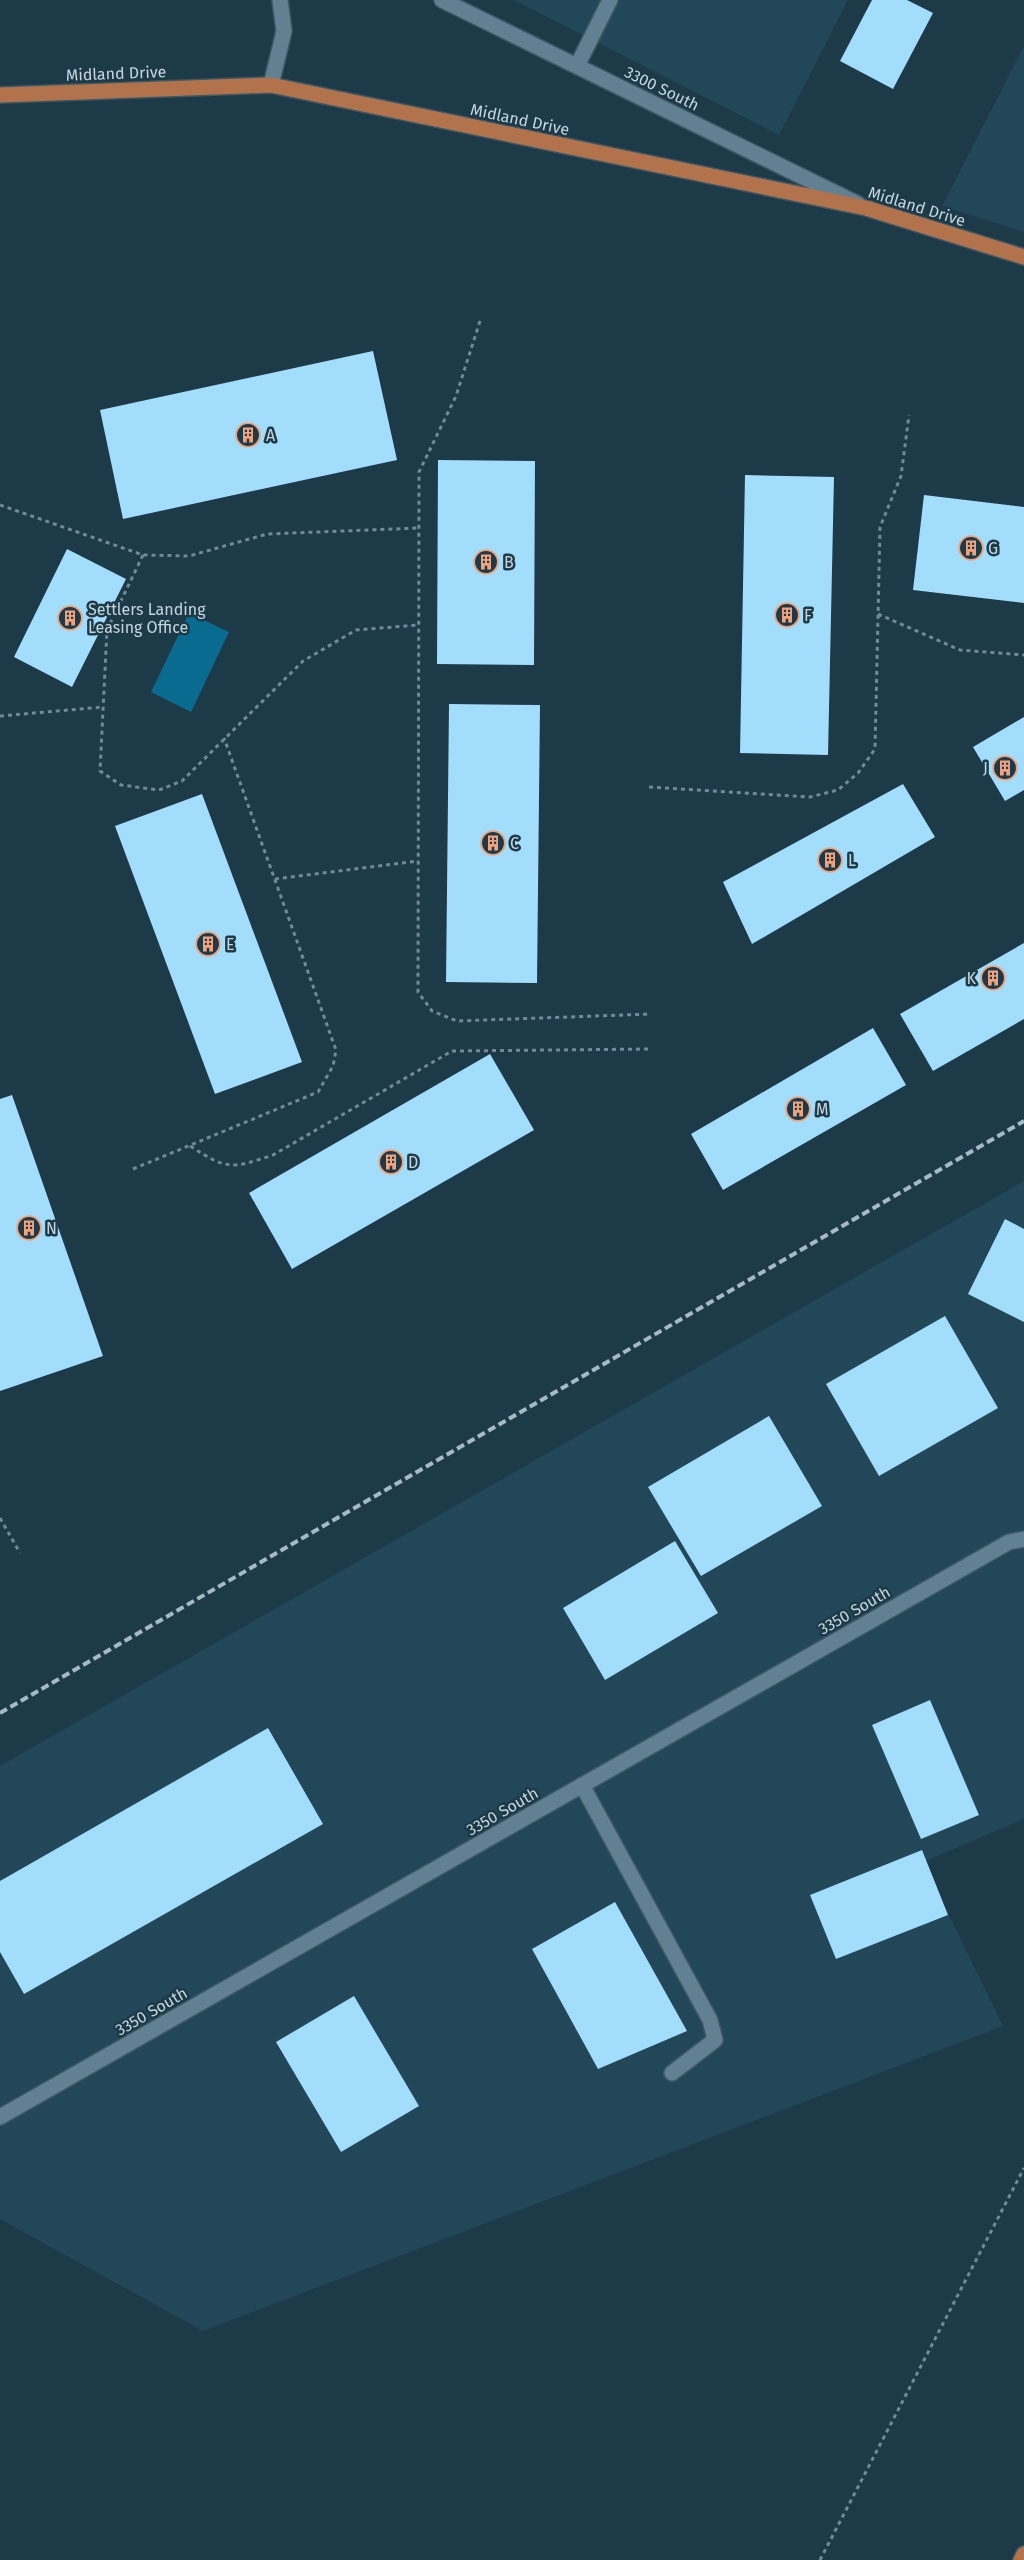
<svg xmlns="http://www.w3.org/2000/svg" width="1024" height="2560" font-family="'Fira Sans',sans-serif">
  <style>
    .built { fill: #214759 }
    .water { fill: #0a6b90 }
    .building { fill: #a3ddfc }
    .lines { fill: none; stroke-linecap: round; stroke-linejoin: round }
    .minor-casing { stroke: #3e5763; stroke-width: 18 }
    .major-casing { stroke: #3e5763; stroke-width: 18 }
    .path { stroke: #738995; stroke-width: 3; stroke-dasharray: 4 4; stroke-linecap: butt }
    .minor { stroke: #618091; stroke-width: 15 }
    .major { stroke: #b2734c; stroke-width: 15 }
    .rail { stroke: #a7bac4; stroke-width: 4; stroke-dasharray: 8 4; stroke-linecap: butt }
    .labels { text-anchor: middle; stroke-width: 5; stroke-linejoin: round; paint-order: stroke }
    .street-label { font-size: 16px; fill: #c6d6df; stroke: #1d3a49 }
    .poi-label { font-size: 16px; fill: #c6d6df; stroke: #1d3a49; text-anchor: start }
  </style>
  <rect width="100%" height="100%" fill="#1d3a49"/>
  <path class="built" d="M 514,0 L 848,0 L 779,135 Z
    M 1024,46 L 1024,232 L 942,206 Z
    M 1024,1181 L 1024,1819 L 923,1862 L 1003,2026 L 203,2331 L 0,2219 L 0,1766 Z"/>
  <path class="water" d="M 189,613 L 229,632 L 191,712 L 151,692 Z"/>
  <path class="building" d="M 872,0 L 907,0 L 933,13 L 893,89 L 840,61 Z
    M 373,351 L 397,460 L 123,519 L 100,410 Z
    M 438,460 L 535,461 L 534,665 L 437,664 Z
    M 745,475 L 834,477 L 828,755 L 740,753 Z
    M 924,495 L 1024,507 L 1024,603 L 913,590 Z
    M 67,549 L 126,579 L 72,687 L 14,657 Z
    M 449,704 L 540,705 L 537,983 L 446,982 Z
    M 1024,717 L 1024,790 L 1005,801 L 973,747 Z
    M 903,784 L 935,837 L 752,944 L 723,882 Z
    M 202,794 L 302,1062 L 215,1094 L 115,826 Z
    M 1024,943 L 1024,1019 L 933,1071 L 900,1014 Z
    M 873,1028 L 906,1085 L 723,1190 L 691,1134 Z
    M 490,1054 L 534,1130 L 292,1269 L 249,1193 Z
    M 12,1095 L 103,1356 L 0,1391 L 0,1099 Z
    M 1005,1219 L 1024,1229 L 1024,1322 L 968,1294 Z
    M 945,1316 L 998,1408 L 879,1476 L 826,1384 Z
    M 769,1416 L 822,1506 L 701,1576 L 648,1487 Z
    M 675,1541 L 718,1613 L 605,1680 L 563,1608 Z
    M 930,1700 L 979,1815 L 921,1839 L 872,1725 Z
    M 268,1728 L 323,1824 L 24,1994 L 0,1952 L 0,1881 Z
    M 922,1850 L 948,1915 L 836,1959 L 810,1895 Z
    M 615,1902 L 687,2031 L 598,2069 L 532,1949 Z
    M 354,1996 L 419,2106 L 341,2152 L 276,2042 Z"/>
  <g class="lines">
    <g class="minor-casing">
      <path id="minor" d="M 442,0 L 858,204
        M 577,66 L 610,0
        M 271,85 L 284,31 L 280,0
        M 582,1785 L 710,2020 L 715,2040 L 672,2073
        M 0,2117 L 1009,1542 L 1024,1539"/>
    </g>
    <g class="major-casing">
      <path id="major" d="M 0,95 L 271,85 L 866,208 L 1024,257
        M 1021,2560 L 1024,2554"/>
    </g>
    <path class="path" d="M 480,321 L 456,396 L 419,472 L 418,992 L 432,1011 L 457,1021 L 651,1014
      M 0,505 L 143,555 L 189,556 L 267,534 L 419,528
      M 143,555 L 107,630 L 100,771 L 121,785 L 159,790 L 182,781 L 303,661 L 356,630 L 418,625
      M 878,614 L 960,650 L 1024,655
      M 0,716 L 103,707
      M 649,787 L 810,797 L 838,790 L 858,773 L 875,749 L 880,527 L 901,476 L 909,415
      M 275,879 L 418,861
      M 190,1146 C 227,1170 231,1169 273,1155 L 452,1051 L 652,1049
      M 133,1169 L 318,1092 L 333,1066 L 336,1050 L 224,738
      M 0,1518 L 20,1553
      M 820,2560 L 1024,2168"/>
    <use href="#minor" class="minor"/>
    <use href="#major" class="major"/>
    <path class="rail" d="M 0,1713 L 1024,1121"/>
  </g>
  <defs>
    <g id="building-ring" transform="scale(1.25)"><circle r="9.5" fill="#1d3a49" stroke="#f1a17b" stroke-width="1.5"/><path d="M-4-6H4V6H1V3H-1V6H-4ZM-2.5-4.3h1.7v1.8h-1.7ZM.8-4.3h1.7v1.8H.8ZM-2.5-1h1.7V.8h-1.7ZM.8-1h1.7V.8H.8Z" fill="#f1a17b"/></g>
  </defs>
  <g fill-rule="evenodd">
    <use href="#building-ring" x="248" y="435"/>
    <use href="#building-ring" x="971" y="548"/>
    <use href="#building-ring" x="486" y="562"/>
    <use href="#building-ring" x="787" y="615"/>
    <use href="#building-ring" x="70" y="618"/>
    <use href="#building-ring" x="1005" y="768"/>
    <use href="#building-ring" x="493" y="843"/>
    <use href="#building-ring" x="830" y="860"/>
    <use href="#building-ring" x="208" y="944"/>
    <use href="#building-ring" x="993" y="978"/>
    <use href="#building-ring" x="798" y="1109"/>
    <use href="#building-ring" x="391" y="1162"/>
    <use href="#building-ring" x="29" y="1228"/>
  </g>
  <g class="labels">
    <g class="street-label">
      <text transform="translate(116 73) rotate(-2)" y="6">Midland Drive</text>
      <text transform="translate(662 88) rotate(26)" y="6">3300 South</text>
      <text transform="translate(520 119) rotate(12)" y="6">Midland Drive</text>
      <text transform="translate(917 206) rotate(17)" y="6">Midland Drive</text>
      <text transform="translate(854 1610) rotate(-30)" y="6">3350 South</text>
      <text transform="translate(502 1811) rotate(-30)" y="6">3350 South</text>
      <text transform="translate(151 2011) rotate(-30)" y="6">3350 South</text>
    </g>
    <g class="poi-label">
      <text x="266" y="441">A</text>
      <text x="988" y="554">G</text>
      <text x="504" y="568">B</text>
      <text x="88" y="615">Settlers Landing<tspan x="88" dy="18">Leasing Office</tspan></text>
      <text x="804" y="621">F</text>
      <text x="988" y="774" text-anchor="end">J</text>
      <text x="510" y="849">C</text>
      <text x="848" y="866">L</text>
      <text x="226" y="950">E</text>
      <text x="976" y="984" text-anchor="end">K</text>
      <text x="816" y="1115">M</text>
      <text x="408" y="1168">D</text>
      <text x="46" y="1234">N</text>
    </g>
  </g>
</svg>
